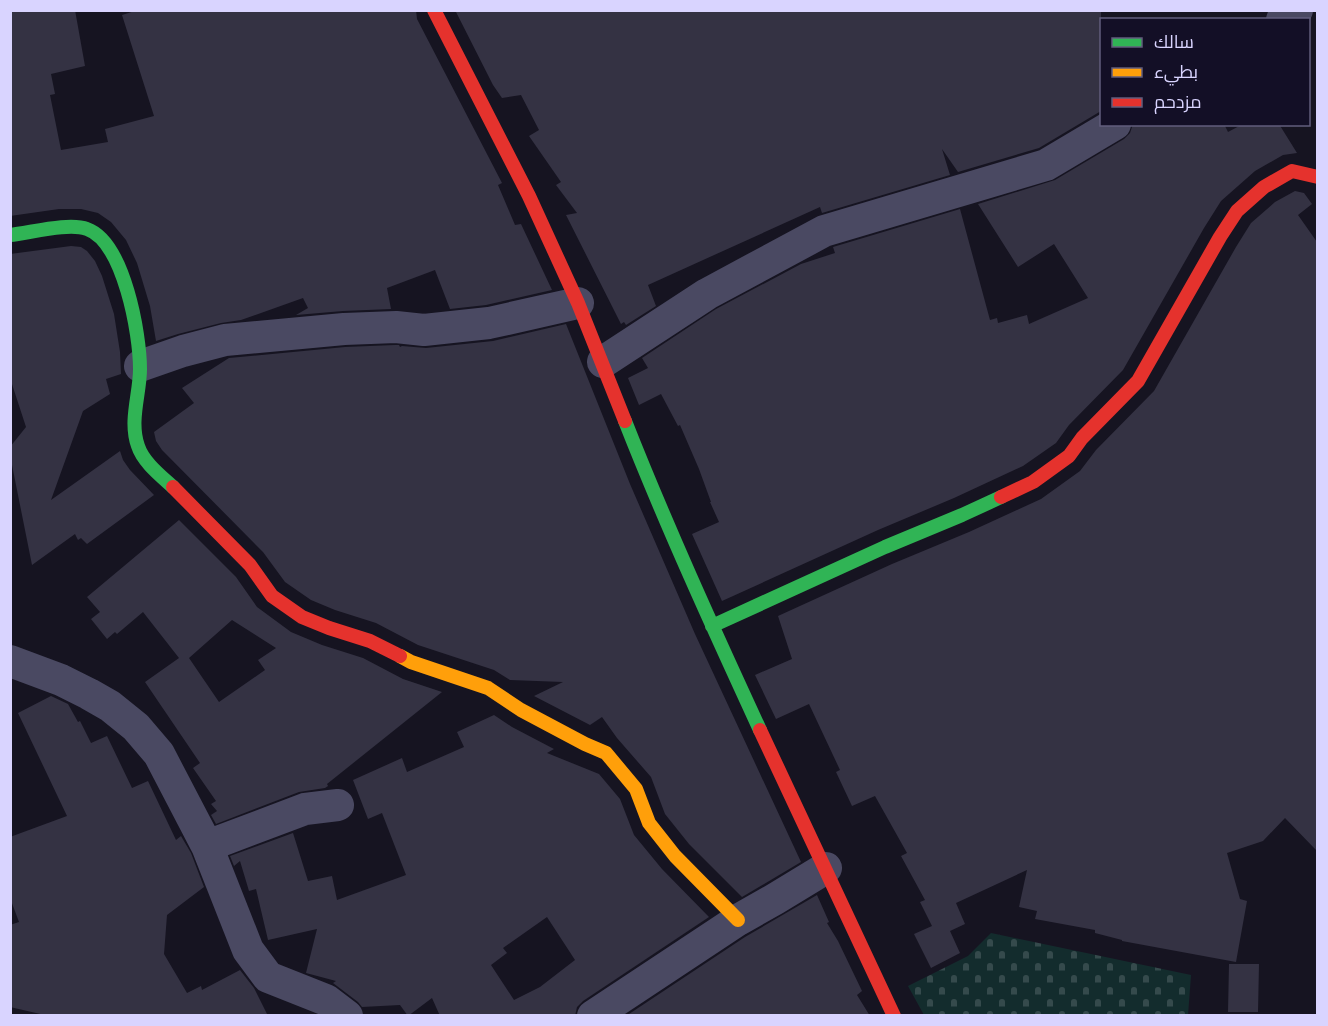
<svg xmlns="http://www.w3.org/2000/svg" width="1328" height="1026" font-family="Poppins,Cairo,sans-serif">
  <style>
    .cemetery { fill: url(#cemetery-stones) }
    .building { fill: #343243; fill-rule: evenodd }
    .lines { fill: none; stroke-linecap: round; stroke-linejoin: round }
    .street { stroke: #4a4962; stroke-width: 32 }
    .fast { stroke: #30b455; stroke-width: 14 }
    .slow { stroke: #ff9f0a; stroke-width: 14 }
    .jam { stroke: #e5322d; stroke-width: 14 }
  </style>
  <defs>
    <pattern id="cemetery-stones" width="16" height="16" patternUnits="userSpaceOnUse" patternTransform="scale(1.5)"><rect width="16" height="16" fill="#132c2d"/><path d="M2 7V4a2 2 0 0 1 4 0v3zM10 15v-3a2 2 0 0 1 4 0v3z" fill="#354a4c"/></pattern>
  </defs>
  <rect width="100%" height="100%" fill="#161421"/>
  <path class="cemetery" d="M 991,933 L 1191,975 L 1188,1015 L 924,1015 L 908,986 L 968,956 Z"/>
  <path class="building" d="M 10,10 L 75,10 L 85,66 L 51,74 L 55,94 L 50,95 L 61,150 L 108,142 L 105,129 L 154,116 L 122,15 L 138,10 L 416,10 L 417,19 L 502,183 L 498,185 L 515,225 L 521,224 L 552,290 L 486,305 L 450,309 L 435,270 L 387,288 L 391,309 L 343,311 L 296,315 L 308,308 L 303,298 L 241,320 L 221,323 L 178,334 L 156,341 L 150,306 L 137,263 L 126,240 L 111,222 L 98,213 L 81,209 L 59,209 L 10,216 Z
    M 455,10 L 1101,10 L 1101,111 L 1039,148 L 958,172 L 942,149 L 950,175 L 822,213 L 820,207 L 648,285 L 656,306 L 626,325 L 624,322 L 621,324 L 566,215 L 577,213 L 556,185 L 561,182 L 529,136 L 539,130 L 521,95 L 502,98 L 493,85 Z
    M 1133,124 L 1224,124 L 1228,132 L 1243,124 L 1279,124 L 1297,153 L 1283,155 L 1255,171 L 1221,201 L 1204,228 L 1123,370 L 1069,425 L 1056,443 L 1023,466 L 954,498 L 878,530 L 722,601 L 692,534 L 719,522 L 710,502 L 711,502 L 699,469 L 680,425 L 678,426 L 661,394 L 639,405 L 628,378 L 648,368 L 642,358 L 716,309 L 801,264 L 835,253 L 833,247 L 960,209 L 990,320 L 997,318 L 998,323 L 1027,315 L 1029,324 L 1088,298 L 1054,244 L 1018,267 L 978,204 L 1055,180 L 1124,139 L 1130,133 Z
    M 1295,191 L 1304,193 L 1312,204 L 1298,215 L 1317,242 L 1317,851 L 1285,818 L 1263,841 L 1227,853 L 1240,899 L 1247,901 L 1236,962 L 1122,941 L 1122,940 L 1095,933 L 1095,930 L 1035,919 L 1037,911 L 1019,907 L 1027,870 L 956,903 L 965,924 L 950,931 L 960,953 L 931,968 L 914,934 L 932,926 L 920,902 L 925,900 L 901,856 L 907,853 L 875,796 L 852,806 L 836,772 L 840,770 L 809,704 L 776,719 L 755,675 L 792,659 L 778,616 L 892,564 L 969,532 L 1041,499 L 1080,471 L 1096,450 L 1154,391 L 1236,247 L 1251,223 L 1275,202 Z
    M 71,246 L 81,247 L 87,251 L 95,261 L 102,276 L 114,314 L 120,352 L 121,374 L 106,379 L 110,394 L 83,411 L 51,500 L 120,451 L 123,460 L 130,470 L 154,495 L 87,544 L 81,538 L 78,540 L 75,534 L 32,565 L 10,455 L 10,447 L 26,427 L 10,378 L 10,254 Z
    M 566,324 L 630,484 L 695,634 L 801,862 L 742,897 L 689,844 L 665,814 L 651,777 L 617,738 L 602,717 L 590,725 L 534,696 L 563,682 L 510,680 L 494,670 L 418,645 L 376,623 L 335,610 L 311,600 L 285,582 L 263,552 L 162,450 L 156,441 L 154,432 L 194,403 L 182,388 L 229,358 L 345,347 L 395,345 L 399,345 L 400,347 L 402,346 L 426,348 L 493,341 Z
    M 179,520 L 236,577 L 257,607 L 291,632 L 322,645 L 363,658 L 403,679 L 442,692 L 327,784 L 328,786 L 325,788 L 299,792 L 216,824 L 211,815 L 217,811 L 211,804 L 216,801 L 193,768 L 200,763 L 145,682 L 179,658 L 143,612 L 117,634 L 115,632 L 107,639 L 91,619 L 100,612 L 87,597 ZM 232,620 L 276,648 L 258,660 L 265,670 L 219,702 L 189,658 Z
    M 51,696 L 68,704 L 78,722 L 80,721 L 91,743 L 107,736 L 132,788 L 148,781 L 176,840 L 181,836 L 191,853 L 204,887 L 167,915 L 164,954 L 187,993 L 201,986 L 202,990 L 240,970 L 254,988 L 268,1016 L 49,1016 L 10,1007 L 10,925 L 19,922 L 10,898 L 10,837 L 67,816 L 18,713 Z
    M 494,715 L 512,727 L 554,749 L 547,753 L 599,774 L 620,799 L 634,835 L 662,869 L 709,917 L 583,1001 L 577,1007 L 575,1016 L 440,1016 L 432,998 L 408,1016 L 400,1005 L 362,1007 L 358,1002 L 333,983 L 336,981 L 306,973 L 317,929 L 268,940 L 256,889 L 249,891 L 240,861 L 234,866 L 230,856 L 293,833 L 308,881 L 332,876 L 337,900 L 406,875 L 382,813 L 368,819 L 353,780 L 402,758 L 407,772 L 464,747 L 457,732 ZM 547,917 L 575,960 L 540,987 L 514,1000 L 491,965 L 507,953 L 503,948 Z
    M 817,895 L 829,922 L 827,923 L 838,941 L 862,991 L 857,995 L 870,1016 L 626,1016 L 745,937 Z
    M 1229,964 L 1259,964 L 1258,1012 L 1228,1012 Z"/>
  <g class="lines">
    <path class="street" d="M 1282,20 L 1297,10
      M 603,362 L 707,294 L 824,231 L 1046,165 L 1115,124
      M 140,366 L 183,351 L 225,340 L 344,329 L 396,327 L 424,330 L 489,323 L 578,303
      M 10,661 L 61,680 L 89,694 L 110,706 L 136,727 L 159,754 L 207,846 L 248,950 L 268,977 L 326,1000 L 347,1016
      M 207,846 L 305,809 L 338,805
      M 593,1016 L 738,920 L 775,899 L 826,868"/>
    <path class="fast" d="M 10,235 C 30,233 69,222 87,229 C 124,242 140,334 140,369 C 140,394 129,421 138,446 C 143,462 161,476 173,487
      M 625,421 C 666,525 713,628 760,730
      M 712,626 L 885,547 L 962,515 L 1001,497"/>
    <path class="slow" d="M 400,656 L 411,662 L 488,688 L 521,710 L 585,744 L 606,753 L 636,789 L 649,823 L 675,856 L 738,920"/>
    <path class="jam" d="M 434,10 L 529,196 L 578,303 L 625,421
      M 173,487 L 250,565 L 272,596 L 302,617 L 329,628 L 370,641 L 400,656
      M 1001,497 L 1033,482 L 1069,456 L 1082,438 L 1138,381 L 1220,237 L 1237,211 L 1264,187 L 1292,171 L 1318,177
      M 760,730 L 894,1016"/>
  </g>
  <rect width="1328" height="1026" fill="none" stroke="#d9d4ff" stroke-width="24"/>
  <rect x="1100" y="18" width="210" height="108" fill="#130f26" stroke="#625e7d" stroke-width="1.5"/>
  <rect x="1112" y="38" width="30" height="9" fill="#30b455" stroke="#625e7d" stroke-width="1.5"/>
  <text x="1154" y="48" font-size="18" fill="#d9d4ff">سالك</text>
  <rect x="1112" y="68" width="30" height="9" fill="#ff9f0a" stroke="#625e7d" stroke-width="1.5"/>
  <text x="1154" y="78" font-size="18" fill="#d9d4ff">بطيء</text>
  <rect x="1112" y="98" width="30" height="9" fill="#e5322d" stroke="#625e7d" stroke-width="1.5"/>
  <text x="1154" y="108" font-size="18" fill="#d9d4ff">مزدحم</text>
</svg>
